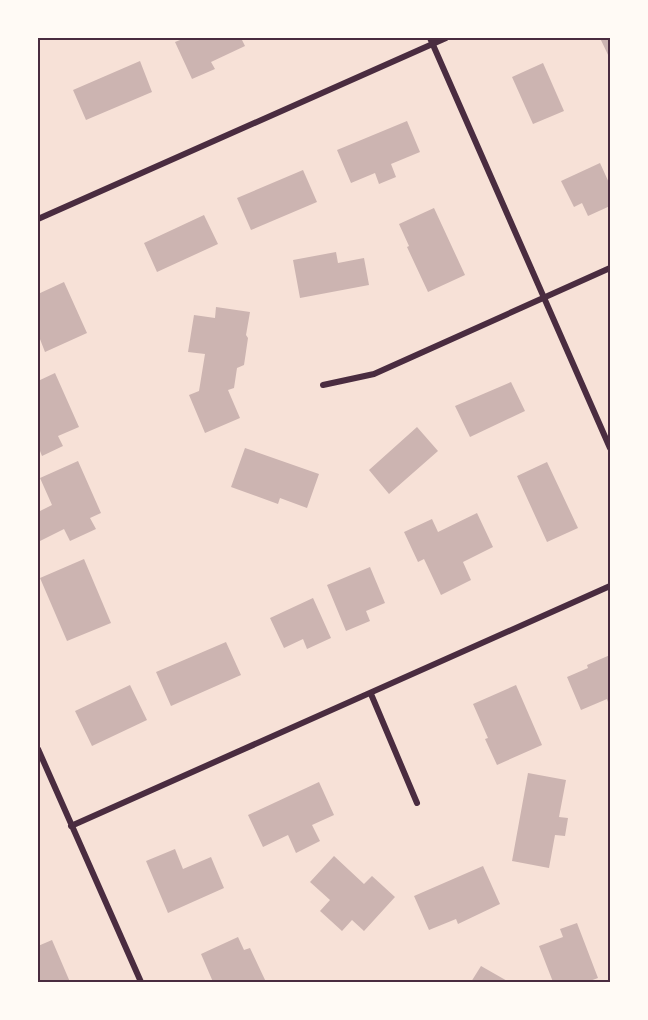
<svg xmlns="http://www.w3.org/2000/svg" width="648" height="1020" font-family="'Libre Baskerville',serif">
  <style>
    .building { fill: #ccb4b1 }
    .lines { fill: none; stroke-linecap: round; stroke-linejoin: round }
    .minor { stroke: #4a2c40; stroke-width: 6 }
    .neatline { fill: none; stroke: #4a2c40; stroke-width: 2 }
  </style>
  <rect width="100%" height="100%" fill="#f7e1d7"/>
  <path class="building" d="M 185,38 L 241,38 L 245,46 L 211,62 L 215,69 L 192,79 L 175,42 Z
    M 600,38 L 610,38 L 610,59 Z
    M 140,61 L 152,92 L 86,120 L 73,90 Z
    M 543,63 L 564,111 L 533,124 L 512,77 Z
    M 407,121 L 420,152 L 391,164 L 396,177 L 379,184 L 375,173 L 351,183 L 337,150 Z
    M 600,163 L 610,185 L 610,206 L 588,216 L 582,203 L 574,207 L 561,181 Z
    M 303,170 L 317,202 L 251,230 L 237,198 Z
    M 434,208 L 465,275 L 428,292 L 407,247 L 409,246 L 399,224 Z
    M 204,215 L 218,244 L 157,272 L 144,243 Z
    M 336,252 L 338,263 L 364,258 L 369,285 L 300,298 L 293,260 Z
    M 64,282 L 87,333 L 45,352 L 38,334 L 38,294 Z
    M 216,307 L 250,312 L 246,335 L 248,338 L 244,365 L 237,368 L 234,388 L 228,390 L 240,418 L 205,433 L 189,395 L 199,391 L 205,354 L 188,352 L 194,315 L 215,318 Z
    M 55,373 L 79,427 L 58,436 L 63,446 L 42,456 L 38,446 L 38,381 Z
    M 511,382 L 525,411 L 470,437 L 455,406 Z
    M 417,427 L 438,451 L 389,494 L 369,470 Z
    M 245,448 L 319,474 L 307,508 L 280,498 L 278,504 L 231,487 Z
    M 78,461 L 101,513 L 90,518 L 96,529 L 70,541 L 64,529 L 40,541 L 38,535 L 38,512 L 52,505 L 40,478 Z
    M 547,462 L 578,528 L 547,542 L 517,476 Z
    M 477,513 L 493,547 L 463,562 L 471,580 L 441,595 L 424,559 L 418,562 L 404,532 L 432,519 L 438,532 Z
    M 84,559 L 111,623 L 67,641 L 40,578 Z
    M 370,567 L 385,603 L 366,611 L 370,621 L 346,631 L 327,585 Z
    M 313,598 L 331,638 L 307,649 L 303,639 L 284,648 L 270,618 Z
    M 226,642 L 241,675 L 171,706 L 156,672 Z
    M 610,655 L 610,708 L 607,699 L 581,710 L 567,677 L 588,668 L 587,665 Z
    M 130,685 L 147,720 L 92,746 L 75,711 Z
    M 516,685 L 542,745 L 497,765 L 485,739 L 488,738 L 473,704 Z
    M 528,773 L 566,780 L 559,817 L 568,818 L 565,836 L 555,835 L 549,868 L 512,861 Z
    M 319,782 L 334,815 L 312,825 L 320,841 L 296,853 L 288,835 L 263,847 L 248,815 Z
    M 175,849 L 183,869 L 211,857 L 224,888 L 168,913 L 146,861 Z
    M 334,856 L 364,884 L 372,876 L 395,897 L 364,931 L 352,920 L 342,931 L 320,911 L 330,900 L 310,882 Z
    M 483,866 L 500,904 L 458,924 L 456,919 L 429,930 L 414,896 Z
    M 577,923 L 598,978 L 587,982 L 553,982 L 539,946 L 563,937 L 560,929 Z
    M 238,937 L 244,950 L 250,948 L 266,982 L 213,982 L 201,954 Z
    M 52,940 L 70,982 L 38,982 L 38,946 Z
    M 481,966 L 509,982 L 471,982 Z"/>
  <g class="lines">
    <path class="minor" d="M 430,38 L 610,448
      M 38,219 L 446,38
      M 323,385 L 374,374 L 610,268
      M 371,694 L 417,803
      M 38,749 L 141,982
      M 71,826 L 610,586"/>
  </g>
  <rect width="648" height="1020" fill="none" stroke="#fffaf5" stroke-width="78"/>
  <rect x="39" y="39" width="570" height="942" class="neatline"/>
</svg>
